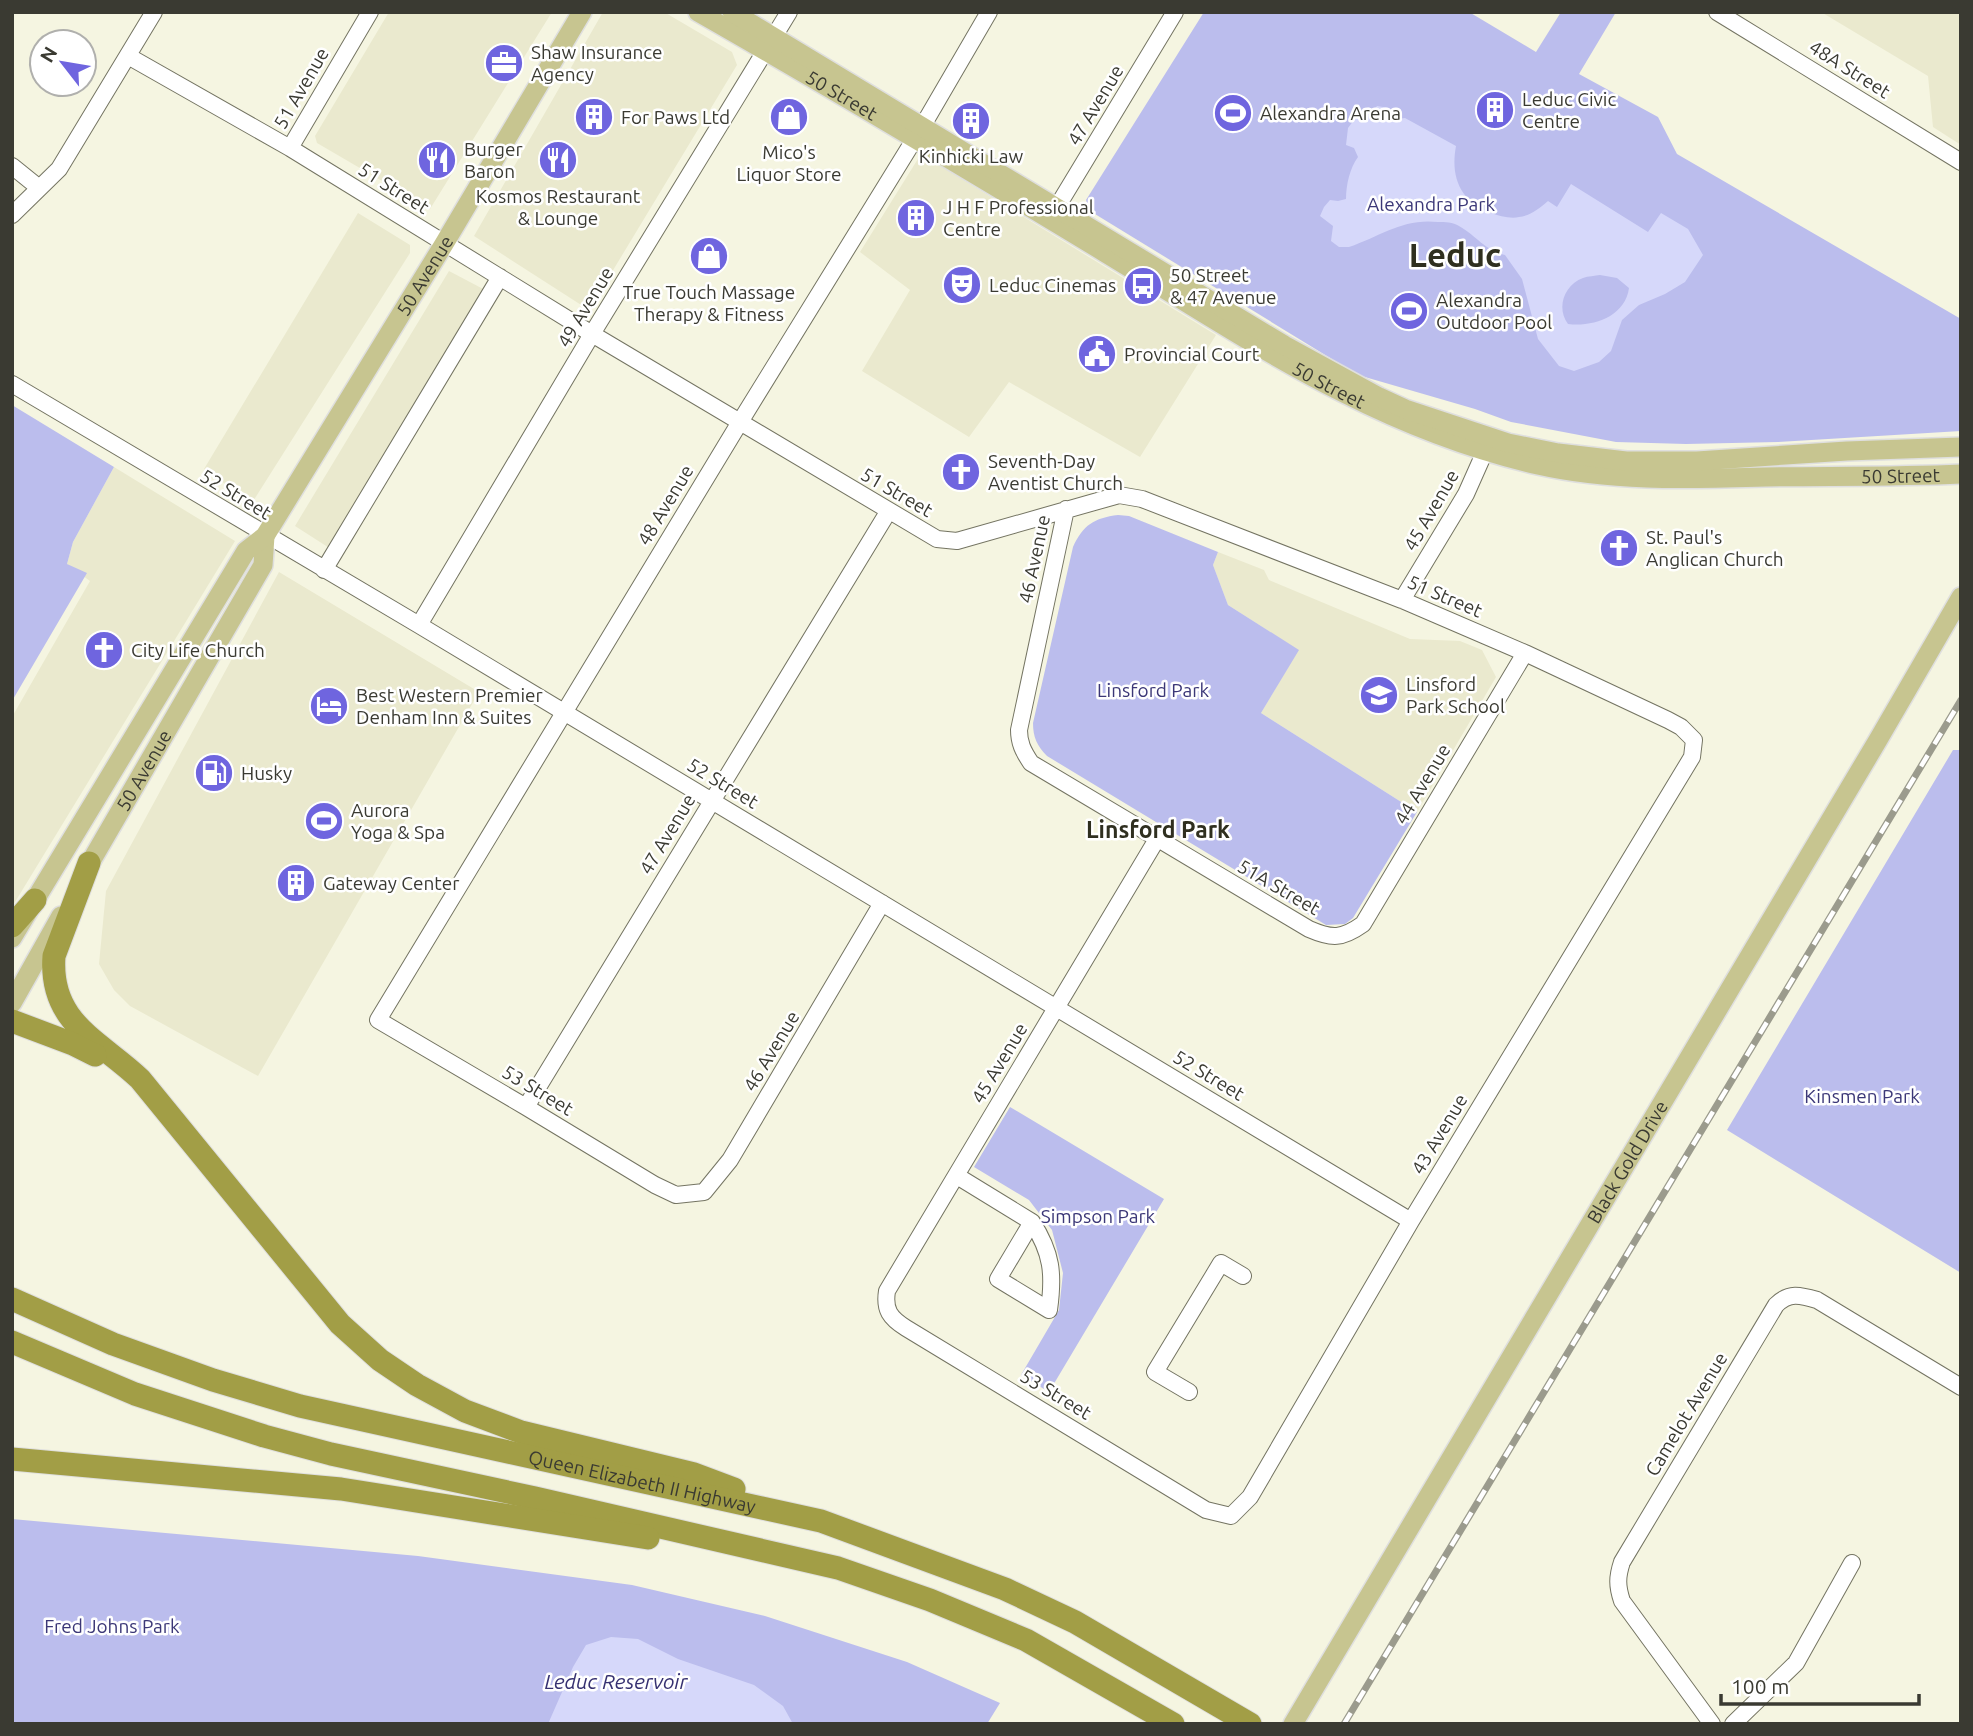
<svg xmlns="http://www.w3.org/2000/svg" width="1973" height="1736" font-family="Ubuntu,sans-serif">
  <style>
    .built { fill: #eae9ce }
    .green { fill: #bbbded }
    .water { fill: #d6d8fa; fill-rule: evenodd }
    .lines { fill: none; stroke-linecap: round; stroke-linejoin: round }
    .minor-casing { stroke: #747462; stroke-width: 18 }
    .major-casing { stroke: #dfdfde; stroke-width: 22 }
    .highway-casing { stroke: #dfdfde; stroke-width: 25 }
    .minor { stroke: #fff; stroke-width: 16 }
    .major { stroke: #c7c590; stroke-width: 19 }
    .highway { stroke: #a29e46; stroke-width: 23 }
    .rail-casing { stroke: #9b9b8d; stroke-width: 7 }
    .rail { stroke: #fff; stroke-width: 4.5; stroke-dasharray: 13; stroke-linecap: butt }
    .labels { text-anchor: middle; stroke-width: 5; stroke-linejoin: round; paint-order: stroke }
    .poi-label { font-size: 19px; fill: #3a3a32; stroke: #fff; text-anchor: start }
    .street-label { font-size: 19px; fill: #3a3a32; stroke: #fff }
    .park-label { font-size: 19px; fill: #3b3777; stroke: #fff }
    .water-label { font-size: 21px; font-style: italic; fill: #363171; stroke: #fff }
    .quarter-label { font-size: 23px; font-weight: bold; fill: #2f2f1f; stroke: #fff }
    .town-label { font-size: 33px; font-weight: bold; fill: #2f2f1f; stroke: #fff }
  </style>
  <rect width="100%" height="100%" fill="#f5f5e1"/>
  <path class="built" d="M 389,12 L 552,12 L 430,209 L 317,143 L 315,136 Z
    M 603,12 L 664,12 L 732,52 L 737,65 L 589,310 L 474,236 Z
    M 1821,12 L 1961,12 L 1961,145 L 1933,127 L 1928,76 Z
    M 921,154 L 1216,335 L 1140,457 L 1009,382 L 969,437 L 862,371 L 910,290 L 860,252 Z
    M 358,213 L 410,245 L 410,253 L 252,503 L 204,469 Z
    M 449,271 L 487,291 L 334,551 L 295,526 Z
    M 114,467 L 235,541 L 12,907 L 12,717 L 90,581 L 67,564 L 73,542 Z
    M 1218,552 L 1264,570 L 1269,580 L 1410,639 L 1460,641 L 1482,650 L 1496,677 L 1417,812 L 1261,713 L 1298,650 L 1228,605 L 1213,565 Z
    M 279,572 L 479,692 L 258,1076 L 130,1006 L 114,990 L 99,964 L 106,891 Z"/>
  <path class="green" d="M 1204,12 L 1469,12 L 1536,52 L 1561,12 L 1616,12 L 1579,74 L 1658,117 L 1677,154 L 1961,319 L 1961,431 L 1778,442 L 1686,444 L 1616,442 L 1511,422 L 1475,409 L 1358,375 L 1090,211 L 1086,200 Z
    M 12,405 L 114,467 L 73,542 L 67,564 L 87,573 L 12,701 Z
    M 1118,515 L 1129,516 L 1218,552 L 1213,565 L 1228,605 L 1299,650 L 1261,713 L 1417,812 L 1353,918 L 1345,924 L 1326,925 L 1047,756 C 1037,746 1033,737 1033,723 L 1073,547 C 1083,525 1094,518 1118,515 Z
    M 1953,750 L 1961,750 L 1961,1273 L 1727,1130 Z
    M 1010,1107 L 1164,1199 L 1049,1392 L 1021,1375 L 1059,1310 L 1063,1273 L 1052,1230 L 1029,1200 L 974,1167 Z
    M 12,1519 L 418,1556 L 632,1585 L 765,1616 L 907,1662 L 1000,1703 L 987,1724 L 12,1724 Z"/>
  <path class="water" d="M 1377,106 L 1389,108 L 1397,119 L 1405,118 L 1456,146 C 1450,178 1461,202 1491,213 C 1499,216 1511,219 1519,217 C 1530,216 1540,208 1548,201 L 1557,207 L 1571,184 L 1648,232 L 1661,213 L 1688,229 L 1703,255 L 1685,282 L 1665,294 L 1639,305 L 1622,320 L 1611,351 L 1599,362 L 1574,371 L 1559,366 L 1538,339 L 1522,279 L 1505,255 C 1484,250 1477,236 1459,226 C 1453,222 1445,222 1438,222 C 1403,218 1381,236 1349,247 L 1339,247 L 1331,241 L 1333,226 L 1320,216 L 1324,207 L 1330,200 L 1338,201 L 1346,199 C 1346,184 1350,168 1358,157 L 1354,148 L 1346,145 L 1348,128 L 1359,113 L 1372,113 ZM 1600,275 L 1617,278 L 1629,288 C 1625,317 1593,327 1568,324 C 1556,308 1564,285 1583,278 C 1588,276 1595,276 1600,275 Z
    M 611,1637 L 638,1639 L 678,1659 L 754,1685 L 783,1706 L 793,1724 L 548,1724 L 573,1667 L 586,1645 Z"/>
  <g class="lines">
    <g class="minor-casing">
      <path id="minor" d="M 1717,12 L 1961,162
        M 128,56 L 290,148 L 592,334 L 937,539 L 957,541 L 1119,495 L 1142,499 L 1402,600 L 1525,653 L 1668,720 L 1681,727 L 1694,740 L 1692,757 L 1411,1221 L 1250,1497 L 1231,1516 L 1206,1510 L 906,1328 C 890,1318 884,1310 887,1291 L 1157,839
        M 290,148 L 370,12
        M 12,166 L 38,187
        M 12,215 L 59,169 L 154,12
        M 1051,217 L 1175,12
        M 12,384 L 419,625 L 1411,1221
        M 1066,509 L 1019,730 C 1019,743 1023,751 1031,763 L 1309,929 C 1332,939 1342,939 1363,924 L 1525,653
        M 324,570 L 500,277
        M 1402,600 L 1466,494 L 1490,440
        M 419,625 L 592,334 L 789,12
        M 882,903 L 730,1160 L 704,1192 L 676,1195 L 655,1185 L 526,1107 L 378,1020 L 740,422 L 922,127 L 989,12
        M 526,1107 L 888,512
        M 957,1176 L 1032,1222
        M 1032,1222 C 1052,1253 1054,1274 1049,1310 L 998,1279 Z
        M 1189,1392 L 1155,1372 L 1221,1263 L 1243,1276
        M 1712,1724 L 1622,1601 C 1617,1586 1617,1577 1622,1562 L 1776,1305 C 1789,1292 1800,1295 1817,1300 L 1961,1387
        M 1733,1724 L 1796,1663 L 1852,1563"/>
    </g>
    <g class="major-casing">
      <g id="major">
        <path id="s1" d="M 698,12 C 835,90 970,171 1104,252 C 1246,338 1374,428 1538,465 C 1613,482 1691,479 1766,477 C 1831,476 1896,477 1961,474"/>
        <path d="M 732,12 L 1284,345 L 1379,397 L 1405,409 L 1508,443 L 1558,453 L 1626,461 L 1697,461 L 1847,451 L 1961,447"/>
        <path id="s2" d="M 83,875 L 263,565 L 265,536"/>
        <path id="s3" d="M 12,938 L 246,551 L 265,536 L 444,244 L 582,12"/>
        <path d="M 12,1003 L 61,916"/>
        <path id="s4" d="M 1293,1724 L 1878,740 L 1961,597"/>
      </g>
    </g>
    <g class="highway-casing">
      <g id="highway">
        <path d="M 89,863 L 54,956 C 49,1023 99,1040 140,1079 L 340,1324 L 380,1360 L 417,1385 L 465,1411 L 521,1432 L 694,1474 L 734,1489"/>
        <path d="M 12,926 L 35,900"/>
        <path d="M 12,1021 L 73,1044 L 95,1055"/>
        <path id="s5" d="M 12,1299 L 113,1344 L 213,1380 L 300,1406 L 821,1521 L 1005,1589 L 1075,1622 L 1250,1724"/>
        <path d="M 12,1342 L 135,1394 L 264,1436 L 331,1454 L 535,1498 L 838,1568 L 930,1600 L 1026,1640 L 1173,1724"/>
        <path d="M 12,1459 L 341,1489 L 648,1538"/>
      </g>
    </g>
    <use href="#minor" class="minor"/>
    <use href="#major" class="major"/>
    <use href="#highway" class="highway"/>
    <g class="rail-casing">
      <path id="rail" d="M 1344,1724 L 1961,700"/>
    </g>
    <use href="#rail" class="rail"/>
  </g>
  <defs>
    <g id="office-disc" transform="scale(2.0125)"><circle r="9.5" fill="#6f65df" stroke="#fff"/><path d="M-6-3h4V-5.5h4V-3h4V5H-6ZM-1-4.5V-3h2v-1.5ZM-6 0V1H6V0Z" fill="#fff"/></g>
    <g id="building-disc" transform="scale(2.0125)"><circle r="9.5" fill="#6f65df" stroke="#fff"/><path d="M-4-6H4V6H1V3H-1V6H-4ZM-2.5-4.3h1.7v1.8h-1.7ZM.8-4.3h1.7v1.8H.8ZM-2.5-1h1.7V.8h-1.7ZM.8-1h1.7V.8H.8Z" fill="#fff"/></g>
    <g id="stadium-disc" transform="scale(2.0125)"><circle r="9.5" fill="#6f65df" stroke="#fff"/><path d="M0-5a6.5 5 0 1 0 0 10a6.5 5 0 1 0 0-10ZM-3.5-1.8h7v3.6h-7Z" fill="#fff"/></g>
    <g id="shop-disc" transform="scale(2.0125)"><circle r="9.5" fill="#6f65df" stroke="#fff"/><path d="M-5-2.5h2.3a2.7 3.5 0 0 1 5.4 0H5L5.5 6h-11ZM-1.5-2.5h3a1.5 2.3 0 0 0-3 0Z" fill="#fff"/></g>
    <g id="restaurant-disc" transform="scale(2.0125)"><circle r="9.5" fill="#6f65df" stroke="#fff"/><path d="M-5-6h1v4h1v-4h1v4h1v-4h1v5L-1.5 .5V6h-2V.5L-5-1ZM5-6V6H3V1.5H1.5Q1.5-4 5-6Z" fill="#fff"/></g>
    <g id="theatre-disc" transform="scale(2.0125)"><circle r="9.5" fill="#6f65df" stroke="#fff"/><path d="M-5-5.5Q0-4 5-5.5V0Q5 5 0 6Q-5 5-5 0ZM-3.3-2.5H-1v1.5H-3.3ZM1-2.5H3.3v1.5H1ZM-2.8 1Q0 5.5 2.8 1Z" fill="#fff"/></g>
    <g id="bus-disc" transform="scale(2.0125)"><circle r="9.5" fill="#6f65df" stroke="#fff"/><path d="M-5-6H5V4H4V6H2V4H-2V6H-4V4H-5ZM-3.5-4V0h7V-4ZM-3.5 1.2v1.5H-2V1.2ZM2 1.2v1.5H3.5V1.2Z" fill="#fff"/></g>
    <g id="civic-disc" transform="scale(2.0125)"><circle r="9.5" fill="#6f65df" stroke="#fff"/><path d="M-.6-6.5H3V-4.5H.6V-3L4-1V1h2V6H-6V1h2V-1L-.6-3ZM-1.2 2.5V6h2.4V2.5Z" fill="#fff"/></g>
    <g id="church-disc" transform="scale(2.0125)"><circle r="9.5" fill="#6f65df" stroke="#fff"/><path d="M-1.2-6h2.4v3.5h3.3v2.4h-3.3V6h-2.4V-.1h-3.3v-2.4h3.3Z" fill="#fff"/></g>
    <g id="school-disc" transform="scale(2.0125)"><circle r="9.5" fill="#6f65df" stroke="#fff"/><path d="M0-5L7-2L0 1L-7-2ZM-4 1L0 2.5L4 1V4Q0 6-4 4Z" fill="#fff"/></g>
    <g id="hotel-disc" transform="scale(2.0125)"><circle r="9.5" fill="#6f65df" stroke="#fff"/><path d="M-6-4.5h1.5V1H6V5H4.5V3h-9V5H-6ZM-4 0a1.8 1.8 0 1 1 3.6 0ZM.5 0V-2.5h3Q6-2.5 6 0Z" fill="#fff"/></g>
    <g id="fuel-disc" transform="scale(2.0125)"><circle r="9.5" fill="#6f65df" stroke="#fff"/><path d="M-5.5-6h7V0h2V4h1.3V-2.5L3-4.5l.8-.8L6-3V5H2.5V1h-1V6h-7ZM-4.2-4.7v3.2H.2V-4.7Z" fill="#fff"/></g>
  </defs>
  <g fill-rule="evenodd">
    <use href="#office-disc" x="504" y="63"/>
    <use href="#building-disc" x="1495" y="110"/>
    <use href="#stadium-disc" x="1233" y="113"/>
    <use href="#building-disc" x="594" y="117"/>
    <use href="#shop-disc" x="789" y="117"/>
    <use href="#building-disc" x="971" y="121"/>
    <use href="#restaurant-disc" x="437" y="160"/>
    <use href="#restaurant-disc" x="558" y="160"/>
    <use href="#building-disc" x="916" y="218"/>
    <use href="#shop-disc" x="709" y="256"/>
    <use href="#theatre-disc" x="962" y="285"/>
    <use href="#bus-disc" x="1143" y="286"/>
    <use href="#stadium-disc" x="1409" y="311"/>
    <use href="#civic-disc" x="1097" y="354"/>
    <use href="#church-disc" x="961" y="472"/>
    <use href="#church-disc" x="1619" y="548"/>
    <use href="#church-disc" x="104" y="650"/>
    <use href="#school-disc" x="1379" y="695"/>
    <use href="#hotel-disc" x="329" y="706"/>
    <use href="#fuel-disc" x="214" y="773"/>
    <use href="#stadium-disc" x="324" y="821"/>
    <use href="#building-disc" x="296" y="883"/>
  </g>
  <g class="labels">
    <g class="poi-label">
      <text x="531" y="59">Shaw Insurance<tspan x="531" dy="22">Agency</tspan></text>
      <text x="1522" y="106">Leduc Civic<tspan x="1522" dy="22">Centre</tspan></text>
      <text x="1260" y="120">Alexandra Arena</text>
      <text x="621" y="124">For Paws Ltd</text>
      <text x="464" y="156">Burger<tspan x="464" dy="22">Baron</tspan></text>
      <text x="789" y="159" text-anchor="middle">Mico's<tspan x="789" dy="22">Liquor Store</tspan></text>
      <text x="971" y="163" text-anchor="middle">Kinhicki Law</text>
      <text x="558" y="203" text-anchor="middle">Kosmos Restaurant<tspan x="558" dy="22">&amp; Lounge</tspan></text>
      <text x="943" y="214">J H F Professional<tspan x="943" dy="22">Centre</tspan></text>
      <text x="1170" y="282">50 Street<tspan x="1170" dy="22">&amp; 47 Avenue</tspan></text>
      <text x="989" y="292">Leduc Cinemas</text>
      <text x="709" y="299" text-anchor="middle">True Touch Massage<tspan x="709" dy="22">Therapy &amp; Fitness</tspan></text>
      <text x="1436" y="307">Alexandra<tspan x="1436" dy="22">Outdoor Pool</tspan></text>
      <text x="1124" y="361">Provincial Court</text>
      <text x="988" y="468">Seventh-Day<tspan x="988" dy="22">Aventist Church</tspan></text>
      <text x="1646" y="544">St. Paul's<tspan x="1646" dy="22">Anglican Church</tspan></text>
      <text x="131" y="657">City Life Church</text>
      <text x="1406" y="691">Linsford<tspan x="1406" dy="22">Park School</tspan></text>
      <text x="356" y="702">Best Western Premier<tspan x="356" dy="22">Denham Inn &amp; Suites</tspan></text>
      <text x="241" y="780">Husky</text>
      <text x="351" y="817">Aurora<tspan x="351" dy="22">Yoga &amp; Spa</tspan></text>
      <text x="323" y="890">Gateway Center</text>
    </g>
    <g class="street-label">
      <text transform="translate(1850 69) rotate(32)" y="7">48A Street</text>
      <text transform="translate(301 88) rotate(-60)" y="7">51 Avenue</text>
      <text dy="7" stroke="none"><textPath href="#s1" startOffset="166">50 Street</textPath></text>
      <text transform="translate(1095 105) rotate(-59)" y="7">47 Avenue</text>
      <text transform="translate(394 188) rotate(32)" y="7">51 Street</text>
      <text dy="7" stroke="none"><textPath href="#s3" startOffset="782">50 Avenue</textPath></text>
      <text transform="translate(585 307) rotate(-59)" y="7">49 Avenue</text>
      <text dy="7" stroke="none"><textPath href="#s1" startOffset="733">50 Street</textPath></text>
      <text dy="7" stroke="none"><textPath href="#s1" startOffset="1321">50 Street</textPath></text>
      <text transform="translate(897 492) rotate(30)" y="7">51 Street</text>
      <text transform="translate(236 494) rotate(31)" y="7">52 Street</text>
      <text transform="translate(665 505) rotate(-59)" y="7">48 Avenue</text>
      <text transform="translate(1431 510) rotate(-60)" y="7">45 Avenue</text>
      <text transform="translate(1034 559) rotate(-78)" y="7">46 Avenue</text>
      <text transform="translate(1445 596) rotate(23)" y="7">51 Street</text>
      <text dy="7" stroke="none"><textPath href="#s2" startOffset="121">50 Avenue</textPath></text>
      <text transform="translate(723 783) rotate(31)" y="7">52 Street</text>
      <text transform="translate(1422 784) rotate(-59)" y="7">44 Avenue</text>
      <text transform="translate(667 834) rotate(-59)" y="7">47 Avenue</text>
      <text transform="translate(1279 887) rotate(30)" y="7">51A Street</text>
      <text transform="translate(771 1051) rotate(-59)" y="7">46 Avenue</text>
      <text transform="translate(999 1063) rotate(-59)" y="7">45 Avenue</text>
      <text transform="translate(1209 1075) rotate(31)" y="7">52 Street</text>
      <text transform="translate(538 1090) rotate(31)" y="7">53 Street</text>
      <text transform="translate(1439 1134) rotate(-59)" y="7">43 Avenue</text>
      <text dy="7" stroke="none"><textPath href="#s4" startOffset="654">Black Gold Drive</textPath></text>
      <text transform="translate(1056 1394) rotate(31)" y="7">53 Street</text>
      <text transform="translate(1686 1414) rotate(-59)" y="7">Camelot Avenue</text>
      <text dy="7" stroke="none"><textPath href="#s5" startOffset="658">Queen Elizabeth II Highway</textPath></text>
    </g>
    <g class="park-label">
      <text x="1431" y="211">Alexandra Park</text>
      <text x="1153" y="697">Linsford Park</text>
      <text x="1862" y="1103">Kinsmen Park</text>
      <text x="1098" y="1223">Simpson Park</text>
      <text x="112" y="1633">Fred Johns Park</text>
    </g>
    <g class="water-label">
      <text x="616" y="1689">Leduc Reservoir</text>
    </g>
    <g class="quarter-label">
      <text x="1158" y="838">Linsford Park</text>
    </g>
    <g class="town-label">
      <text x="1455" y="267">Leduc</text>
    </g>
  </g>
  <rect width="1973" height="1736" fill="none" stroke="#3a3a32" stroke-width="28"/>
  <g transform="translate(63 63) rotate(301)"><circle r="33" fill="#ffffff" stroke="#b0b0ad" stroke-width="2"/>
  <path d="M0-5L12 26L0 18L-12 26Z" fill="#6f65df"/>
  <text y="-10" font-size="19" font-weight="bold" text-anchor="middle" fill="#3a3a32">N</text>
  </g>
  <path d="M1721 1694v10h198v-10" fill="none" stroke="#3a3a32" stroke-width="3.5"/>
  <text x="1731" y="1694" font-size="21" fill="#3a3a32" stroke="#ffffff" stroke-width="5" paint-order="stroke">100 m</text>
</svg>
